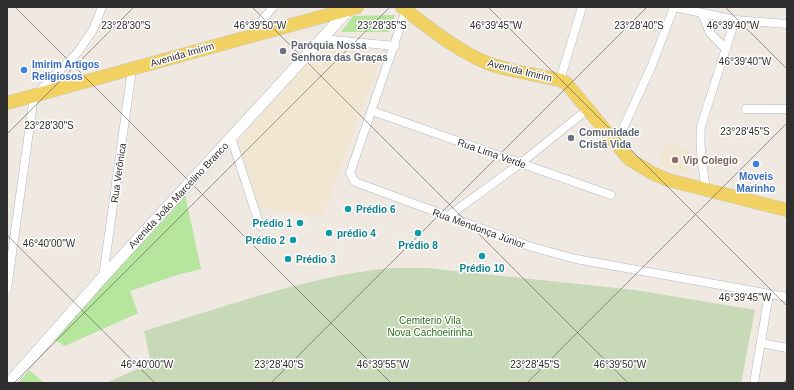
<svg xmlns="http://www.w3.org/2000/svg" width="794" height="390" font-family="Helvetica,sans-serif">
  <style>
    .education { fill: #f0e6d1 }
    .green { fill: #b6e59e }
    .cemetery { fill: #c8d9b8 }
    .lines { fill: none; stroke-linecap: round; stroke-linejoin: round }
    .street-casing { stroke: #b4b7c1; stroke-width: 9 }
    .secondary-casing { stroke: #b4b7c1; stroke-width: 12 }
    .primary-casing { stroke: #c9c9c9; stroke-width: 14 }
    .street { stroke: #fff; stroke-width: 8 }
    .secondary { stroke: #fff; stroke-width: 11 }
    .primary { stroke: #f2d163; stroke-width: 13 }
    .ticks { fill: none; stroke: #2e2e2e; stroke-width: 1; stroke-opacity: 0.45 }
    .worship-dot { fill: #6b7280; stroke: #fff; stroke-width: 1.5 }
    .shop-dot { fill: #3f7fe0; stroke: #fff; stroke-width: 1.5 }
    .education-dot { fill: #8d6e63; stroke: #fff; stroke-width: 1.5 }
    .culture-dot { fill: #0f9aa8; stroke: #fff; stroke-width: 1.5 }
    .labels { text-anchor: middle; stroke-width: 3; stroke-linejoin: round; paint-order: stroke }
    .worship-label { font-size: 10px; font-weight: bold; fill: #5b616d; stroke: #fff; text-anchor: start }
    .street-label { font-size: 10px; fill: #2e2e2e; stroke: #fff }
    .shop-label { font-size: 10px; font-weight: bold; fill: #366cbe; stroke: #fff; text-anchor: start }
    .education-label { font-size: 10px; font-weight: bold; fill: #785e54; stroke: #fff; text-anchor: start }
    .culture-label { font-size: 10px; font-weight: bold; fill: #0d838f; stroke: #fff; text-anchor: start }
    .park-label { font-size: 10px; fill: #2c6e1b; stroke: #fff }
    .ticks-label { font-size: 10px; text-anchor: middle; fill: #2e2e2e; stroke: #fff; stroke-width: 3; stroke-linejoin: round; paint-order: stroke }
  </style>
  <rect width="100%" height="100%" fill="#efe9e1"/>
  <path class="education" d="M 322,44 L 382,55 L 323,217 L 260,208 L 238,142 Z
    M 665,142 L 690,149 L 689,175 L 659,166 Z"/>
  <path class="green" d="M 395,15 L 389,32 L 341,32 L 353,16 Z
    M 185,194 L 201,269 L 177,275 L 130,291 L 138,313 L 65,346 L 53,339 Z
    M 29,370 L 44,383 L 19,383 Z"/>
  <path class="cemetery" d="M 391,268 L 427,268 L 635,290 L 755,310 L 741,383 L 106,383 L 151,363 L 144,331 C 225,307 307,276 391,268 Z"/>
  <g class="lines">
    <g class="street-casing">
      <path id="street" d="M 674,7 L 735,20 L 787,24
        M 406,10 L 350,173 L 355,182 L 532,247 L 576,259 L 787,297
        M 702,14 L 710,33 L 726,49
        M 256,33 L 263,19 L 273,7
        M 322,39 L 395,46
        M 560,80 L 582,7
        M 746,109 L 787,109
        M 372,111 L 611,195
        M 231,137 L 260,226
        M 616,144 L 652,65 L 674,7
        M 706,190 C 703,169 699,148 701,126 L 735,20
        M 447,217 L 521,163 L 588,109
        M 103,277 L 132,69
        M 7,289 L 34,96 L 77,53 L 93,30 L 102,7
        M 761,343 L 787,348
        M 754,383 L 769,294"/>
    </g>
    <g class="secondary-casing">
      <path id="secondary" d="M 9,383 L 103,277 L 350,8"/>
    </g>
    <g class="primary-casing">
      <path id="primary" d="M 402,7 C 428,27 462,55 493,65 C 515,72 538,75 560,80 L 566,83 L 629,159 L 652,173 L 668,180 L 787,210
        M 7,103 L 357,7"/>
    </g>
    <use href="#street" class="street"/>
    <use href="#secondary" class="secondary"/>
    <use href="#primary" class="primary"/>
  </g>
  <path class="ticks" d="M 15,7 L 391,383M 252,7 L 628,383M 488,7 L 787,306M 725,7 L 787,69M 7,134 L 134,7M 7,235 L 155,383M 14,383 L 390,7M 271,383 L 647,7M 527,383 L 787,123M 783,383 L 787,379"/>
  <g class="worship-dot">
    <circle cx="283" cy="51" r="4"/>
    <circle cx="571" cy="138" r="4"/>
  </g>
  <g class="shop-dot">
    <circle cx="24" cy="70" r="4"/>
    <circle cx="756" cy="164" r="4"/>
  </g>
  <circle class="education-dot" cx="675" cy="160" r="4"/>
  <g class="culture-dot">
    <circle cx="348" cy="209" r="4"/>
    <circle cx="300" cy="223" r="4"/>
    <circle cx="329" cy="233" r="4"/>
    <circle cx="418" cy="233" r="4"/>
    <circle cx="293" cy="240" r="4"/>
    <circle cx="482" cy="256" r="4"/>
    <circle cx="288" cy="259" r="4"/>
  </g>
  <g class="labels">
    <g class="worship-label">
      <text x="291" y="49">Paróquia Nossa<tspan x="291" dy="12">Senhora das Graças</tspan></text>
      <text x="579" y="136">Comunidade<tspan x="579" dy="12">Cristã Vida</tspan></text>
    </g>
    <g class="street-label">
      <text transform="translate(182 54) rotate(-16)" y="4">Avenida Imirim</text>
      <text transform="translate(520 70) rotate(14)" y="4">Avenida Imirim</text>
      <text transform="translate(492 153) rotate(19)" y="4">Rua Lima Verde</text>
      <text transform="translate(118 173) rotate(-82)" y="4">Rua Verônica</text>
      <text transform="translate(178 195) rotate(-47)" y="4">Avenida João Marcelino Branco</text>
      <text transform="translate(479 228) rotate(20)" y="4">Rua Mendonça Júnior</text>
    </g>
    <g class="shop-label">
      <text x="32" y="68">Imirim Artigos<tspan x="32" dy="12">Religiosos</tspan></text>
      <text x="756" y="180" text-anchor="middle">Moveis<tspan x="756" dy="12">Marinho</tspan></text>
    </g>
    <g class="education-label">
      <text x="683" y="164">Vip Colegio</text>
    </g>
    <g class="culture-label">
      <text x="356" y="213">Prédio 6</text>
      <text x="292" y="227" text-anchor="end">Prédio 1</text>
      <text x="337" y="237">prédio 4</text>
      <text x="285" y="244" text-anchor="end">Prédio 2</text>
      <text x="418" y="249" text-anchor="middle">Prédio 8</text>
      <text x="296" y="263">Prédio 3</text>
      <text x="482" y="272" text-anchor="middle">Prédio 10</text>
    </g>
    <g class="park-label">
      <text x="430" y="324">Cemiterio Vila<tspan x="430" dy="12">Nova Cachoeirinha</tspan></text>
    </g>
  </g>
  <g class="ticks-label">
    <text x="733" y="29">46°39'40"W</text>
    <text x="126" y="29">23°28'30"S</text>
    <text x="260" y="29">46°39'50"W</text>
    <text x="496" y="29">46°39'45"W</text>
    <text x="382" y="29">23°28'35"S</text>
    <text x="639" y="29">23°28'40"S</text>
    <text x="745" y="65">46°39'40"W</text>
    <text x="49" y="129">23°28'30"S</text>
    <text x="745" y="135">23°28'45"S</text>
    <text x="49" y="247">46°40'00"W</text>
    <text x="745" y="301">46°39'45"W</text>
    <text x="147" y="368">46°40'00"W</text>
    <text x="279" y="368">23°28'40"S</text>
    <text x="383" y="368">46°39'55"W</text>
    <text x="535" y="368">23°28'45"S</text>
    <text x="620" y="368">46°39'50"W</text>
  </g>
  <rect width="794" height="390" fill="none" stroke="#2e2e2e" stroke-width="16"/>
</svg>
